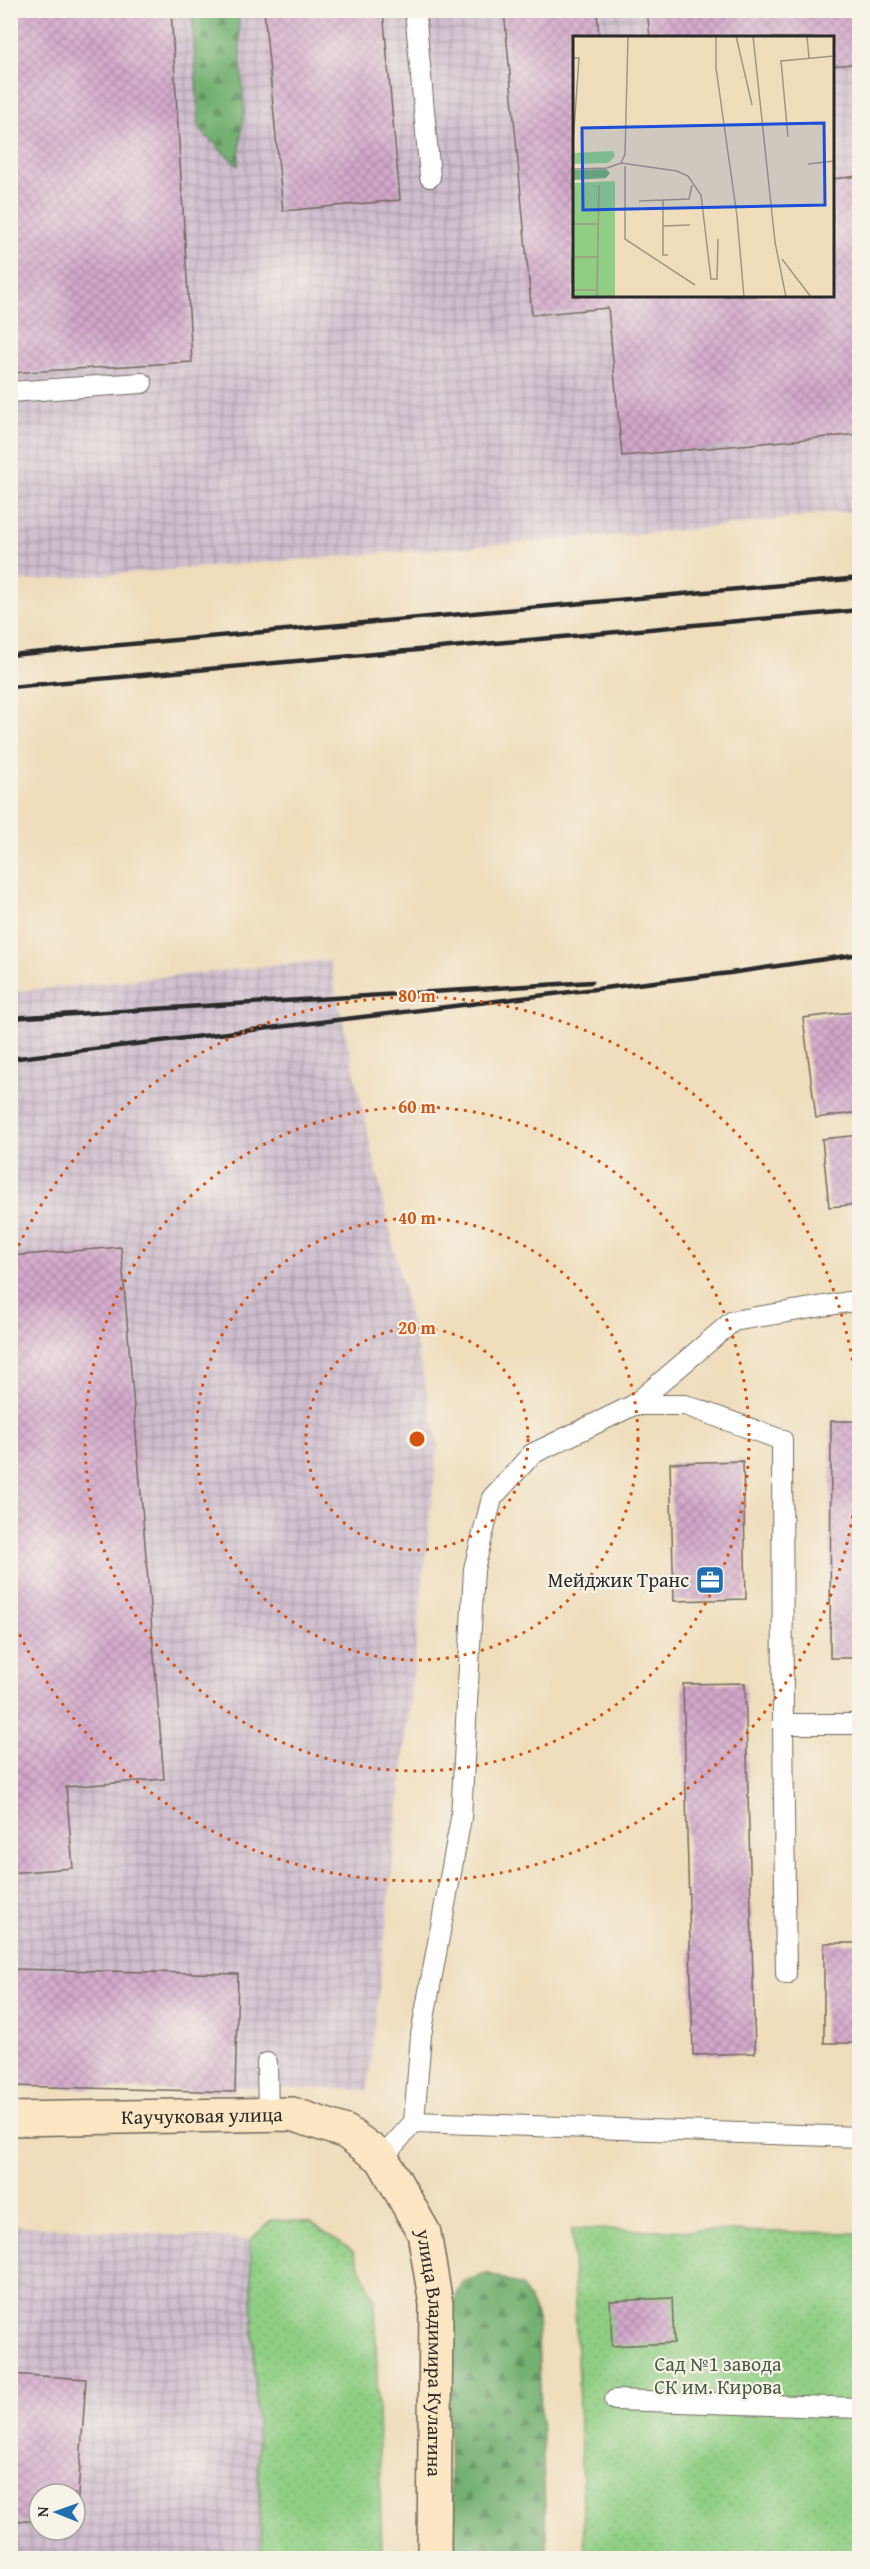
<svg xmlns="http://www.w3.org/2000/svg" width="870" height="2569" font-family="'Gentium Book Plus',serif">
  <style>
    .industrial { fill: url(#industrial-grid); fill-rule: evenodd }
    .green { fill: url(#green-dots); stroke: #5e7c58; stroke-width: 1.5 }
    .forest { fill: url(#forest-firs); stroke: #506e4e; stroke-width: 1.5 }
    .building { fill: url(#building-cross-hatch) }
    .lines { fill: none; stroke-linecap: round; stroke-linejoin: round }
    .lane-casing { stroke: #70695d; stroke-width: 22 }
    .secondary-casing { stroke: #70695d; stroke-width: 36 }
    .lane { stroke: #fff; stroke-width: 20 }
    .secondary { stroke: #fce6c4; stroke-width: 33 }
    .rail { stroke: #2b2b2b; stroke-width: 4.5 }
    .ring { fill: none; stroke: #d5540f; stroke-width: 3; stroke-dasharray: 3 6 }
    .labels { text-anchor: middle; stroke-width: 4.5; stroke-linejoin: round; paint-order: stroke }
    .poi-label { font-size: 20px; fill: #2b2b2b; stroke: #f7f3e8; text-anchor: end }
    .street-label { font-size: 20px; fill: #2b2b2b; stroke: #f7f3e8 }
    .park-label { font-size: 20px; fill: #495c46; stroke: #f7f3e8 }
    .inset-road { fill: none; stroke: #a19681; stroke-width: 1.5 }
    .view { fill: #1d4ed8; fill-opacity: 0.15; stroke: #1d4ed8; stroke-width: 3 }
    .inset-edge { fill: none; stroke: #2b2b2b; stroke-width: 3 }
    .centre { fill: #d5540f; stroke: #f7f3e8; stroke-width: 3 }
    .ring-label { font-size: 18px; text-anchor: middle; font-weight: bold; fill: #d5540f; stroke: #f7f3e8; stroke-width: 4.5; stroke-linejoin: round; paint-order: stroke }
  </style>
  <defs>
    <pattern id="industrial-grid" width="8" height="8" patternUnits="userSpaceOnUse" patternTransform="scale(1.5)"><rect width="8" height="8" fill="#cfbdce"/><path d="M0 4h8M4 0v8" fill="none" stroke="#a89aa7"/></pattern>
    <pattern id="green-dots" width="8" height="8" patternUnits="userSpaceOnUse" patternTransform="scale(1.5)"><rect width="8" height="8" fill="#90ce84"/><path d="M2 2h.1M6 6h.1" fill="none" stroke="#7cb172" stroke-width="1.8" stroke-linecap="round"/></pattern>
    <pattern id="forest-firs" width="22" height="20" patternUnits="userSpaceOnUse" patternTransform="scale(1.5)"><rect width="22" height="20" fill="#74b172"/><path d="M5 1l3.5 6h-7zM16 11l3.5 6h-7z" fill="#5f905e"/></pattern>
    <pattern id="building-cross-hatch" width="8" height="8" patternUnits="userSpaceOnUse" patternTransform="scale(1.5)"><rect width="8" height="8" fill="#d3a8cb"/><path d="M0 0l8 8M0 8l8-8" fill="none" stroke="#ab89a5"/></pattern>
  </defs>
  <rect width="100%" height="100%" fill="#f7f3e8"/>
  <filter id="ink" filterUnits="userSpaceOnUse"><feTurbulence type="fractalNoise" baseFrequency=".0167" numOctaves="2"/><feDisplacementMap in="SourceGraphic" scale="12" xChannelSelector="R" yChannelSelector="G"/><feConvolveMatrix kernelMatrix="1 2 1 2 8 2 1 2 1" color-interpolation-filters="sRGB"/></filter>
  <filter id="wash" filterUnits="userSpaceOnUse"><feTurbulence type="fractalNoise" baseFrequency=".008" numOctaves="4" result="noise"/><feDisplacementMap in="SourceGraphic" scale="24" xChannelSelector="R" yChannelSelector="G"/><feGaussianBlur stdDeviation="1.35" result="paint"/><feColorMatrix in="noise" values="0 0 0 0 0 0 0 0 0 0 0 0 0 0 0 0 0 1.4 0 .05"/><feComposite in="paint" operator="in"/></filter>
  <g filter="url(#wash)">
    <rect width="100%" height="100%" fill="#efddbb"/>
    <path class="industrial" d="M 11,11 L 859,11 L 859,510 L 695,529 L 11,582 ZM 574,38 L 832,38 L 832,296 L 574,296 Z
      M 329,960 L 438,1443 L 368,2090 L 11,2081 L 11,992 Z
      M 10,2225 L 250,2240 L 262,2558 L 11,2558 ZM 39,2494 L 75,2494 L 75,2530 L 39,2530 Z"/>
    <path class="green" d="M 272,2220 L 310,2222 L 353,2251 L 375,2301 L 382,2558 L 262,2558 L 250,2240 Z
      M 572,2229 L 859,2233 L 859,2558 L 585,2558 Z"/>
    <path class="forest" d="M 192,11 L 238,11 L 244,110 L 238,166 L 199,129 Z
      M 487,2273 L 522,2286 L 537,2315 L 547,2558 L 451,2558 L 447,2316 L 463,2282 Z"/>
    <g id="blocks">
      <path class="building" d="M 10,10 L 171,10 L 192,362 L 10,373 Z
        M 264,10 L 383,10 L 400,200 L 283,211 Z
        M 504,10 L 597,10 L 599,38 L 574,38 L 574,296 L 832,296 L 832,179 L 860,176 L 860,434 L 622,456 L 608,308 L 532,315 Z
        M 647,10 L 860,10 L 860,63 L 832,66 L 832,38 L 650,38 Z
        M 860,1011 L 860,1112 L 816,1118 L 803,1018 Z
        M 860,1135 L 860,1204 L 829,1207 L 822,1139 Z
        M 121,1247 L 164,1779 L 66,1787 L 73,1868 L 10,1873 L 10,1256 Z
        M 831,1421 L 860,1421 L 860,1658 L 830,1658 Z
        M 743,1461 L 746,1599 L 674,1601 L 670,1463 Z
        M 745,1683 L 755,2053 L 693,2055 L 683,1684 Z
        M 824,1943 L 860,1943 L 860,2043 L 824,2043 Z
        M 10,1969 L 238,1974 L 235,2092 L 10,2086 Z
        M 672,2298 L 674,2343 L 612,2346 L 610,2301 Z
        M 10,2374 L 86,2379 L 77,2509 L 75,2494 L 39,2494 L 39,2522 L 10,2520 Z"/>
    </g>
  </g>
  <g filter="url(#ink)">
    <use href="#blocks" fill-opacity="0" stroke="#70695d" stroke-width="1.5"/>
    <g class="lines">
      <g class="lane-casing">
        <path id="lane" d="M 415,10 L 430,177
          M 10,392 L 142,383
          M 634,1405 L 685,1405 L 782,1440 L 783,1724 L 860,1724
          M 783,1724 L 786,1974
          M 267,2063 L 268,2115
          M 414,2122 L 860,2137
          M 382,2158 L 414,2122 L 421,2035 L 461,1818 L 474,1569 L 492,1498 L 532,1454 L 634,1405 L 733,1321 L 860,1300
          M 615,2400 L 860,2408"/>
      </g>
      <g class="secondary-casing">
        <g id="secondary">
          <path id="s1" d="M 10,2119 L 292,2114 L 346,2132 L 382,2158 L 424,2233 L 436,2304 L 434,2558"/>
        </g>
      </g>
      <use href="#lane" class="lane"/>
      <use href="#secondary" class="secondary"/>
      <path class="rail" d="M 10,655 L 860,578
        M 10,687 L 860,610
        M 10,1018 L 592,982
        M 10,1059 L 730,973 L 860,954"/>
    </g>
  </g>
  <g class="ring">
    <circle cx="417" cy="1439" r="111"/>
    <circle cx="417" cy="1439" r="221"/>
    <circle cx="417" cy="1439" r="332"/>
    <path d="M859 1462A443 443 0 0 1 11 1616M11 1262A443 443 0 0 1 859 1416"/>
  </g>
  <defs>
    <g id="office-square" transform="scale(1.5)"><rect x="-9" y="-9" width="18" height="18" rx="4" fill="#1f6fb2" stroke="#f7f3e8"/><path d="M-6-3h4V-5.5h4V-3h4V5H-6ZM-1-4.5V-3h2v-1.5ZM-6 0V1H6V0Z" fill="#fff"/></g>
  </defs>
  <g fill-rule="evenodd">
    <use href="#office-square" x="710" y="1580"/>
  </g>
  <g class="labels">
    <g class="poi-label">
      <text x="689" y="1587">Мейджик Транс</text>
    </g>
    <g class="street-label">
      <text dy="7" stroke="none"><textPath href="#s1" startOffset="192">Каучуковая улица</textPath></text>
      <text dy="7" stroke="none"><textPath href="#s1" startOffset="590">улица Владимира Кулагина</textPath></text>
    </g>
    <g class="park-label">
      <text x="718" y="2371">Сад №1 завода<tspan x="718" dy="23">СК им. Кирова</tspan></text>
    </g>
  </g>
  <g transform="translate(573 36)">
    <rect width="261" height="261" fill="#efddbb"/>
    <path d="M 40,115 L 42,120 L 35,127 L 0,128 L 0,117 ZM 42,145 L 42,261 L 0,261 L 0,147 Z" fill="#90ce84"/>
    <path d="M 33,133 L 37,137 L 33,142 L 0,144 L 0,134 Z" fill="#74b172"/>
    <path class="inset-road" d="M 143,0 L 143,32 L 164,180 L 171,261M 163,0 L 179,69M 180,0 L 202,206 L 213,261M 234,0 L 236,22M 0,22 L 6,22 L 0,108M 215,101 L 208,25 L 261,20M 48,127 L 104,135 L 115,140 L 128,159 L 138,243 L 144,243 L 145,203M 48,127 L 52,118 L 55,0M 235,128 L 261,125M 52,130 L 52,203 L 122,249M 0,133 L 34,132 L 48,127M 66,165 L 90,164M 0,188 L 25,188M 90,190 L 117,189M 95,219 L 90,219 L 90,164 L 116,163 L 119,149M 0,221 L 25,221M 209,223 L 238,261M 0,254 L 24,254M 24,261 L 26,149"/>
    <path class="view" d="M 251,87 L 252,169 L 10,174 L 9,92 Z"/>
    <rect width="261" height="261" class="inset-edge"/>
  </g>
  <circle cx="417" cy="1439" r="9" class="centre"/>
  <g class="ring-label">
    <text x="417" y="1002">80 m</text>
    <text x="417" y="1113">60 m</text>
    <text x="417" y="1224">40 m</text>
    <text x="417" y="1334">20 m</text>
  </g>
  <rect width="870" height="2569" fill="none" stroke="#f7f3e8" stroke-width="36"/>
  <g transform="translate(57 2512) rotate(271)"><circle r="28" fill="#f7f3e8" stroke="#a5a39c" stroke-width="1.5"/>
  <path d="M0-4.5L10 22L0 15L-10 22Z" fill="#1f6fb2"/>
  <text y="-9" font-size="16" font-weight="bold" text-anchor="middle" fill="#2b2b2b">N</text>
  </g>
</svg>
